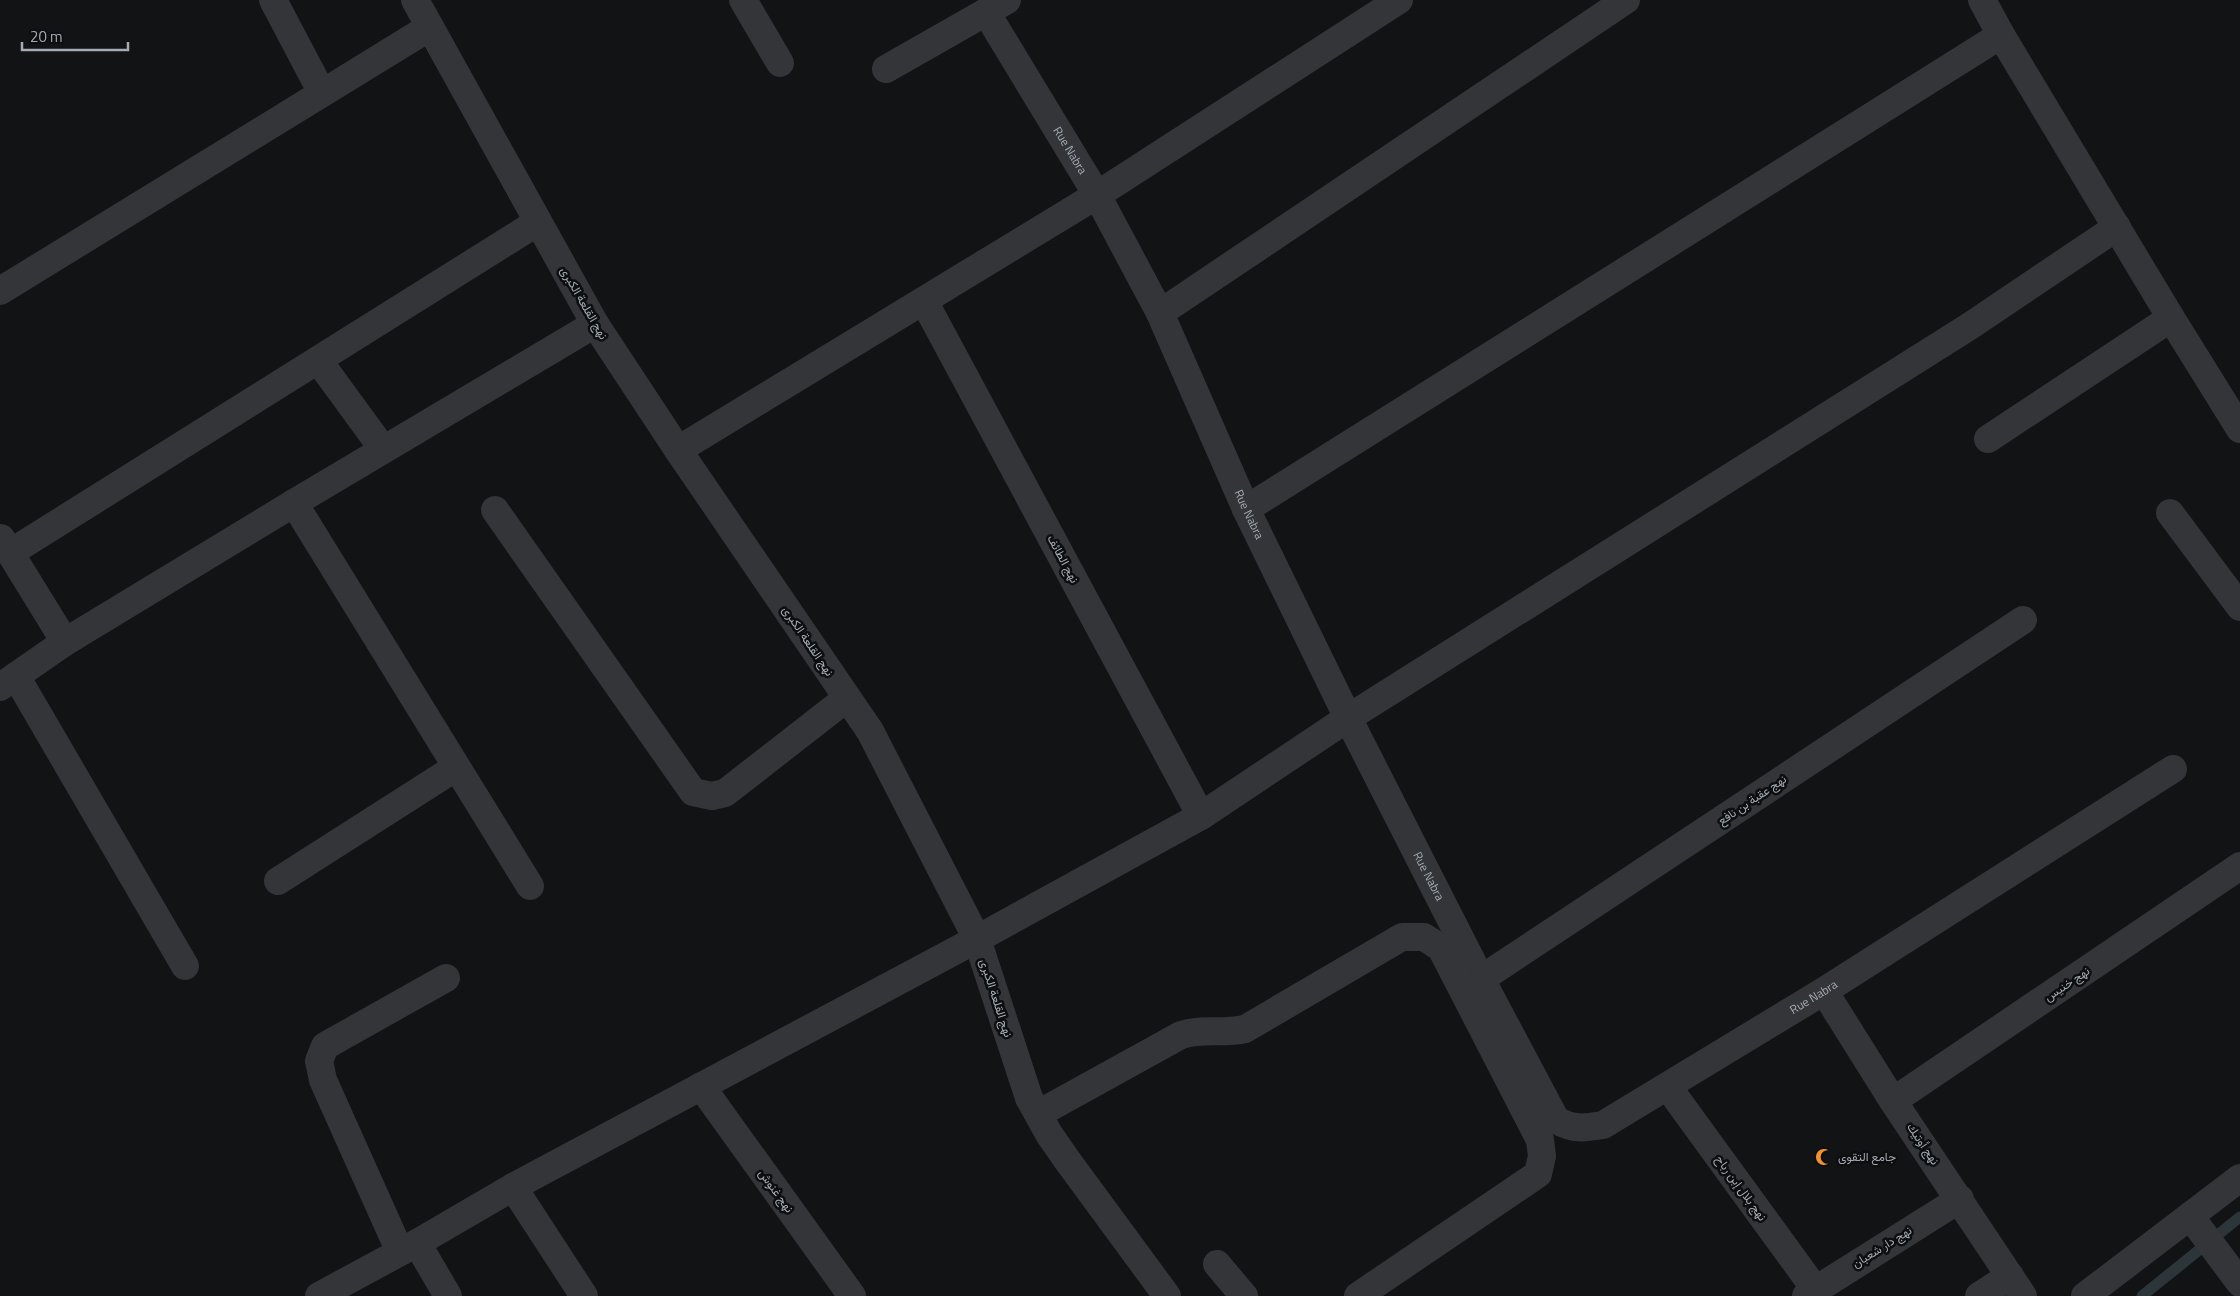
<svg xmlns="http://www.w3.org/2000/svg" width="2240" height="1296" font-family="'Titillium Web',Vazirmatn,sans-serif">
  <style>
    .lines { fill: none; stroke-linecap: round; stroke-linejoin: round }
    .stream { stroke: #2b353a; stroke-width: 11 }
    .minor { stroke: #333539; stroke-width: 28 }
    .labels { text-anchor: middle; stroke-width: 5; stroke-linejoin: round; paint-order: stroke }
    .street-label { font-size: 12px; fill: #a4abb5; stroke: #0d0e0f }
    .poi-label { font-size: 12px; fill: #a4abb5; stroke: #0d0e0f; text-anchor: start }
  </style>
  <rect width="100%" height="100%" fill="#121314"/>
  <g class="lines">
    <path class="stream" d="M 2142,1296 L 2240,1217"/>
    <g class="minor">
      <path d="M 273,0 L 322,93"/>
      <path d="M 415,0 L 595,324 L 678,450 L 870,731 L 977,939 L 1029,1098 L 1049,1134 L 1067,1160 L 1167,1296"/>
      <path d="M 743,0 L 780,63"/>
      <path d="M 1982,0 L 2001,35 L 2171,318 L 2240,429"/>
      <path id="s1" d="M 986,12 L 1097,195 L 1160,313 L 1246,509 L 1348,718 L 1481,979 L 1556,1120 C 1574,1130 1584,1128 1603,1125 L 1824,991 L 2173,769"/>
      <path d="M 886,69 L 1007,0"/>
      <path d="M 0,291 L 430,27"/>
      <path d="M 924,301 L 1201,816"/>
      <path d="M 1160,313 L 1626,0"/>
      <path d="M 318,360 L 383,449"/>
      <path d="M 1988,439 L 2171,318"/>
      <path d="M 678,450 L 1097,195 L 1399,0"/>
      <path d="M 294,503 L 530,886"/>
      <path d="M 1246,509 L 2001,35"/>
      <path d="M 495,510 L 693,792 L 712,796 L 725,793 L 847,698"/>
      <path d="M 2170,513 L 2240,607"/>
      <path d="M 1,538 L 65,642"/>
      <path d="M 10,553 L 538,222"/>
      <path d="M 16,676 L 185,966"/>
      <path d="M 0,687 L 65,642 L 294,503 L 595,324"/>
      <path d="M 278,881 L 455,768"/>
      <path d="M 1481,979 L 2023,620"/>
      <path d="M 1824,991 L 1893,1101 L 2023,1296"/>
      <path d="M 701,1086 L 852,1296"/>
      <path d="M 1668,1087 L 1815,1289"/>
      <path d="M 1893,1101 L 2240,866"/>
      <path d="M 1038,1114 L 1181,1035 C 1202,1028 1223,1034 1245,1029 L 1402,937 L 1424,937 L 1441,948 L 1540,1140 L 1542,1156 L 1538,1174 L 1358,1296"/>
      <path d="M 513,1187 L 584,1296"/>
      <path d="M 2190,1216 L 2240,1283"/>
      <path d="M 417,1243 L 448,1296"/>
      <path d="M 400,1252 L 323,1080 L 319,1061 L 325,1046 L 446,978"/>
      <path d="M 1217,1264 L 1244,1296"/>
      <path d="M 319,1296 L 417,1243 L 513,1187 L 977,939 L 1201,816 L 1348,718 L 1970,326 L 2117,227"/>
      <path d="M 1806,1296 L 1960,1199"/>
      <path d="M 1979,1296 L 2010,1276"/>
      <path d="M 2085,1296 L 2240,1178"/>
    </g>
  </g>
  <defs>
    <g id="mosque-bare" transform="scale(1.35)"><path d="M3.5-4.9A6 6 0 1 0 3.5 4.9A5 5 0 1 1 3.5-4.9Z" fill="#f3922c" stroke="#0d0e0f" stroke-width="2.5" paint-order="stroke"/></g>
  </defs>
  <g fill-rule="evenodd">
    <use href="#mosque-bare" x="1824" y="1157"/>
  </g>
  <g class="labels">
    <g class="street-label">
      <text dy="4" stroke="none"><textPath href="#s1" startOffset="162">Rue Nabra</textPath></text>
      <text transform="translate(584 303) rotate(60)" y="4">نهج القلعة الكبرى</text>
      <text dy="4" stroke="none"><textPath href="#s1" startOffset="568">Rue Nabra</textPath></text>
      <text transform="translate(1063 559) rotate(62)" y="4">نهج الطائف</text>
      <text transform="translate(808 641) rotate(56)" y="4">نهج القلعة الكبرى</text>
      <text transform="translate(1752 800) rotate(-34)" y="4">نهج عقبة بن نافع</text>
      <text dy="4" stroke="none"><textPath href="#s1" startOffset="972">Rue Nabra</textPath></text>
      <text transform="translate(2067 984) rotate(-34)" y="4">نهج خنيس</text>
      <text dy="4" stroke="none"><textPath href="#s1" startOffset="1542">Rue Nabra</textPath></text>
      <text transform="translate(996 998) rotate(72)" y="4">نهج القلعة الكبرى</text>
      <text transform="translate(1923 1144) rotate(56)" y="4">نهج أوتيك</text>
      <text transform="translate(1741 1188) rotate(54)" y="4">نهج بلال إبن رباح</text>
      <text transform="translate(776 1191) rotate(54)" y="4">نهج غنوش</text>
      <text transform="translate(1882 1247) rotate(-32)" y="4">نهج دار شعبان</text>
    </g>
    <g class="poi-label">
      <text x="1838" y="1161">جامع التقوى</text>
    </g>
  </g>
  <path d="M22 42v8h106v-8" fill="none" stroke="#a4abb5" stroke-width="2.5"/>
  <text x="30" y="42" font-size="15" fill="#a4abb5" stroke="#0d0e0f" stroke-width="4" paint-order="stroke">20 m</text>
</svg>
